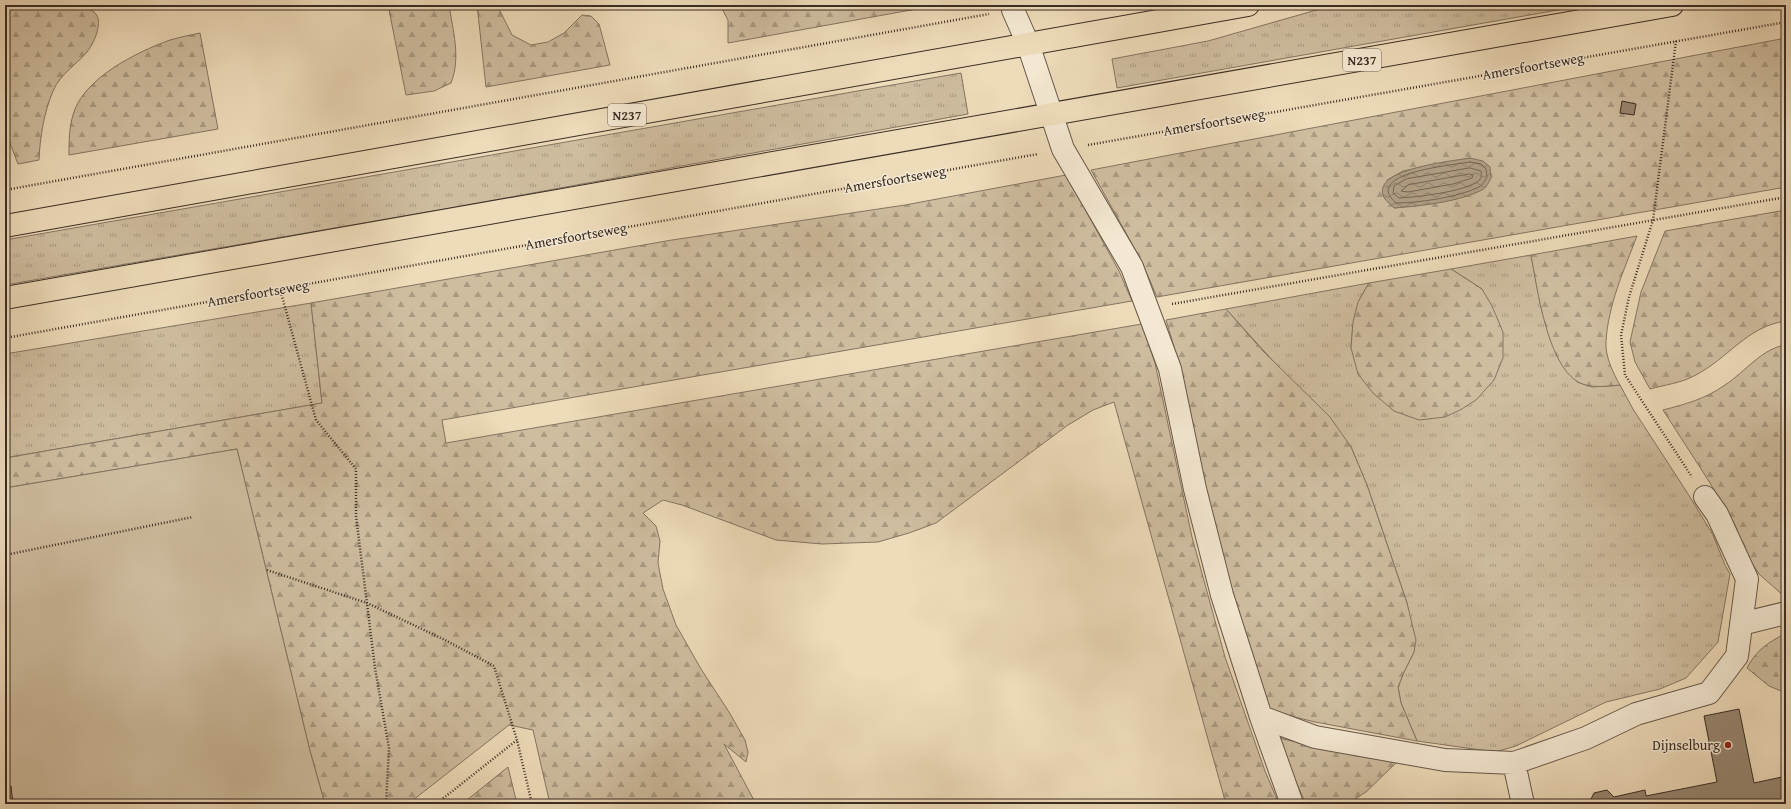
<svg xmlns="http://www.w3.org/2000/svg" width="1791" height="809" font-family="'Gentium Book Plus',serif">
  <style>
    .grass { fill: url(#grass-tufts); stroke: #847562 }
    .forest { fill: url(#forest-firs); stroke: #847562; fill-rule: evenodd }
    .park { fill: #cfbda0; stroke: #847562 }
    .water { fill: url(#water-waves); stroke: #81725f }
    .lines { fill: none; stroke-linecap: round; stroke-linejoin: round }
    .shore { stroke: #766655; stroke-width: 1 }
    .building { fill: #988772; stroke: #3a2d23 }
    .minor-casing { stroke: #675849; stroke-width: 24 }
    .major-casing { stroke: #3a2d23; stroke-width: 24 }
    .path { stroke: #3a2d23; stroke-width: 2.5; stroke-dasharray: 1 2; stroke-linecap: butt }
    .minor { stroke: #f4e8d2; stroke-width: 22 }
    .major { stroke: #eedbba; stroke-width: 22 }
    .poi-dot { fill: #8f2418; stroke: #f4e8d2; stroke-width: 1.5 }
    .labels { text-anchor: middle; stroke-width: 3; stroke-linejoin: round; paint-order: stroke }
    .shield { fill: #f4e8d2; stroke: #726558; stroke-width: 1 }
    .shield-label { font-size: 13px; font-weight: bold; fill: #3a2d23 }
    .street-label { font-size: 14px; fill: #3a2d23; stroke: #f4e8d2 }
    .poi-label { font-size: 14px; fill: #3a2d23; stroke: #f4e8d2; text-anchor: end }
  </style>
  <defs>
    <pattern id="grass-tufts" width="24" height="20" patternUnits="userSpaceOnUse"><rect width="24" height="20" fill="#cfbda0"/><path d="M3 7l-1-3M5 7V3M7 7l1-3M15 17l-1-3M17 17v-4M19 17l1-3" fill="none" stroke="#a99a82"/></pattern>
    <pattern id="forest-firs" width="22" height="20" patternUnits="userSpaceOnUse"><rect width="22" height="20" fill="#cfbda0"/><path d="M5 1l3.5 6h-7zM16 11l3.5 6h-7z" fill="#a99a82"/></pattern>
    <pattern id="water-waves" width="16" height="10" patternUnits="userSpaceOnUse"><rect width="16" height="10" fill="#b1a087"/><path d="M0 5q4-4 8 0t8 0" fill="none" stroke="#91836e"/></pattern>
  </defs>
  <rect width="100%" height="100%" fill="#eedbba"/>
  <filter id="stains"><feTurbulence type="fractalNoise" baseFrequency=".005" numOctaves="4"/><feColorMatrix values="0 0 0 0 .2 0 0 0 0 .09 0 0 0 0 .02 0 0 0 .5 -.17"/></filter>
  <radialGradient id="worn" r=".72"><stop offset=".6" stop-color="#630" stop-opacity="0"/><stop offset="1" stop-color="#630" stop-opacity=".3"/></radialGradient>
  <path class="grass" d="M 1334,5 L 1586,5 L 1117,88 L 1112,59 L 1208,41 Z
    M 961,73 L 968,114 L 450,208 L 5,285 L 5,240 Z
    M 1531,255 L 1541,308 L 1551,341 L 1577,382 L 1592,387 L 1620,385 L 1633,409 L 1690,497 L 1713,535 L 1725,565 L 1730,574 L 1718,642 L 1686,678 L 1660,689 L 1606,702 L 1516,746 L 1495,752 L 1417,741 L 1401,703 L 1398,687 L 1404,672 L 1414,652 L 1407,603 L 1367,485 L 1351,447 L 1226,309 L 1369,283 C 1354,308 1353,320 1351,348 L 1482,289 L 1451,269 Z
    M 311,303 L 322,403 L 5,458 L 5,354 Z"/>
  <path class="forest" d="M 5,5 C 22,5 85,1 95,13 C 99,18 99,22 98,27 C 97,36 92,45 87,52 C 75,66 61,73 53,91 C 44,113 40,136 39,160 L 18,164 L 5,130 Z
    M 388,5 L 449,5 C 453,31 461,58 451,83 L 434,91 L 406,95 Z
    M 477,5 L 497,5 L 512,35 L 531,45 L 548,42 L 564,33 L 582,15 L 591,16 L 599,24 L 610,65 L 486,87 Z
    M 720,5 L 939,5 L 728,43 L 728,20 Z
    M 200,33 L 218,129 L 69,155 C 69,141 69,128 73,115 C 83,78 137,52 170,40 C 180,37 191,35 200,33 Z
    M 1786,38 L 1786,187 L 1157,297 L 1141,260 L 1091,170 ZM 1470,158 L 1457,199 L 1395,208 L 1387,180 L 1403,171 Z
    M 1066,175 L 1119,271 L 1132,301 L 442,420 L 446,443 L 1142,324 L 1155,363 L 1192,537 L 1225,657 L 1265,771 L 1279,804 L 1226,804 L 1114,402 L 1093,410 L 1068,425 L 936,523 L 909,533 L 878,542 L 822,544 L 776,540 L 682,505 L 663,500 L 643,513 L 656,526 L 660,541 L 658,563 L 663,589 L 676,625 L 701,669 L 729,712 L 745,740 L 748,752 L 746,762 L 724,744 L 756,804 L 550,804 L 533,730 L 509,725 L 408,804 L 325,804 L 310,751 L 237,449 L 5,488 L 5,458 L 322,403 L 311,303 L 672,240 L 905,205 Z
    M 1786,210 L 1786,321 C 1747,326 1728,359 1694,376 C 1681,383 1664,385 1650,389 L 1635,362 L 1630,342 L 1641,292 L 1665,231 Z
    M 1637,236 C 1624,270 1608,305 1606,342 C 1605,356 1613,373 1620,385 C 1606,386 1591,389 1578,382 C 1547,364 1537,287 1531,255 Z
    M 1451,269 L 1482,289 L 1492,306 L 1503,332 L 1503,358 L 1494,380 L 1476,400 L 1460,410 L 1445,417 L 1419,420 L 1394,411 L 1373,393 L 1358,374 L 1351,348 L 1353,322 L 1358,302 L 1369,283 Z
    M 1226,309 L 1263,351 L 1330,417 L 1351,447 L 1367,485 L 1407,603 L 1416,640 L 1414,652 L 1404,672 L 1398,687 L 1401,703 L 1417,741 L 1315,722 L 1270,711 C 1249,652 1231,592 1216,531 C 1198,461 1188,389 1166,320 Z
    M 1786,345 L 1786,598 L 1759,574 L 1746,554 L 1735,525 L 1710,483 L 1663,410 C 1686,404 1705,399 1725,385 C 1745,372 1762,348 1786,345 Z
    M 1786,633 L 1786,693 L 1769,686 L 1747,668 C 1757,649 1768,643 1786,633 Z
    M 1279,738 L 1310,745 L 1397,762 L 1366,792 L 1347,804 L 1306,804 L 1287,762 Z
    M 508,767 L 517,804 L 462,804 Z"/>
  <path class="park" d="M 237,449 L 310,751 L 325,804 L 5,804 L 5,488 Z"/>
  <path class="water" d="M 1470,158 L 1483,161 L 1490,167 L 1491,178 C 1489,182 1486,188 1482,190 C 1458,202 1421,206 1394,208 C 1392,205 1387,202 1385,199 C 1366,169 1454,161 1470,158 Z"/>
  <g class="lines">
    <path class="shore" d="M 1470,162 L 1481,164 L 1486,169 L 1487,177 C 1485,180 1483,185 1479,187 C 1459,197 1419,203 1396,203 C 1361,173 1453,165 1470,162 Z
      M 1470,168 L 1481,171 C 1482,175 1481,180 1477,182 C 1461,192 1418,197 1399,198 L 1393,193 L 1394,186 L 1406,179 Z
      M 1470,174 L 1473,175 L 1472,178 L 1453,184 L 1408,192 L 1401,191 L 1408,185 Z"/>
  </g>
  <path class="building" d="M 1622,101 L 1636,104 L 1634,115 L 1620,113 Z
    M 1739,709 L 1754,783 L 1782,777 L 1782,775 L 1786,774 L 1786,804 L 1577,804 L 1590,801 L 1594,793 L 1607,790 L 1614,797 L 1645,790 L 1646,796 L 1717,782 L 1704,716 Z
    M 11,786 L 13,804 L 5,804 L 5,787 Z"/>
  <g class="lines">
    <g class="minor-casing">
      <path id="minor" d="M 1013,10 L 1028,44 L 1063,149 L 1132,267 L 1170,369 L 1195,489 L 1222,595 L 1261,717 L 1315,737 L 1445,760 L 1514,763 L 1586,738 L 1636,714 L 1709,693 L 1737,656 L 1747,579 L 1717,514 L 1705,497
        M 1741,624 L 1786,613
        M 1261,717 L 1292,804
        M 1514,763 L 1523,804"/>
    </g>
    <g class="major-casing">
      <path id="major" d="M 5,226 L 1248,5
        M 5,298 L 1672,5"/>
    </g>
    <path class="path" d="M 1676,41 L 1653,220 L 1629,297 L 1621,335 L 1625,375 L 1692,477
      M 1088,145 L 1786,22
      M 5,190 L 989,14
      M 280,289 L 316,420 L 356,469 L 356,516 L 375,668 L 389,748 L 386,804
      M 1172,304 L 1786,197
      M 5,338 L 1038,154
      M 5,555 L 193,517
      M 267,570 L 367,603 L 443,639 L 494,666 L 517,740
      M 436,804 L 517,740 L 532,804"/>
    <use href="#minor" class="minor"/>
    <use href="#major" class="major"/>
  </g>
  <circle class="poi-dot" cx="1728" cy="745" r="4"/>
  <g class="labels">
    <g class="shield">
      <rect x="1343" y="49" width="38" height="22" rx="3"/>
      <rect x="608" y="104" width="38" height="22" rx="3"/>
    </g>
    <g class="shield-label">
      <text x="1362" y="65">N237</text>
      <text x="627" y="120">N237</text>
    </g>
    <g class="street-label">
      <text transform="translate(1533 66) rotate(-10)" y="5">Amersfoortseweg</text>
      <text transform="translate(1214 122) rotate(-10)" y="5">Amersfoortseweg</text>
      <text transform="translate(895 179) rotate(-10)" y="5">Amersfoortseweg</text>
      <text transform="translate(576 236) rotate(-10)" y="5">Amersfoortseweg</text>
      <text transform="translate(258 293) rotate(-10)" y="5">Amersfoortseweg</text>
    </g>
    <g class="poi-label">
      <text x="1720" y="750">Dijnselburg</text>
    </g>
  </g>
  <rect width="1791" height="809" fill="none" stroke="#eedbba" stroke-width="20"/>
  <rect x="6" y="6" width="1779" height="797" fill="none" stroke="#3a2d23" stroke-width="2"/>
  <rect x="10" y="10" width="1771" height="789" fill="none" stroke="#3a2d23"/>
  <rect width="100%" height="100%" filter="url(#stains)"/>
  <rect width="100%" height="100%" fill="url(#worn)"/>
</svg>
